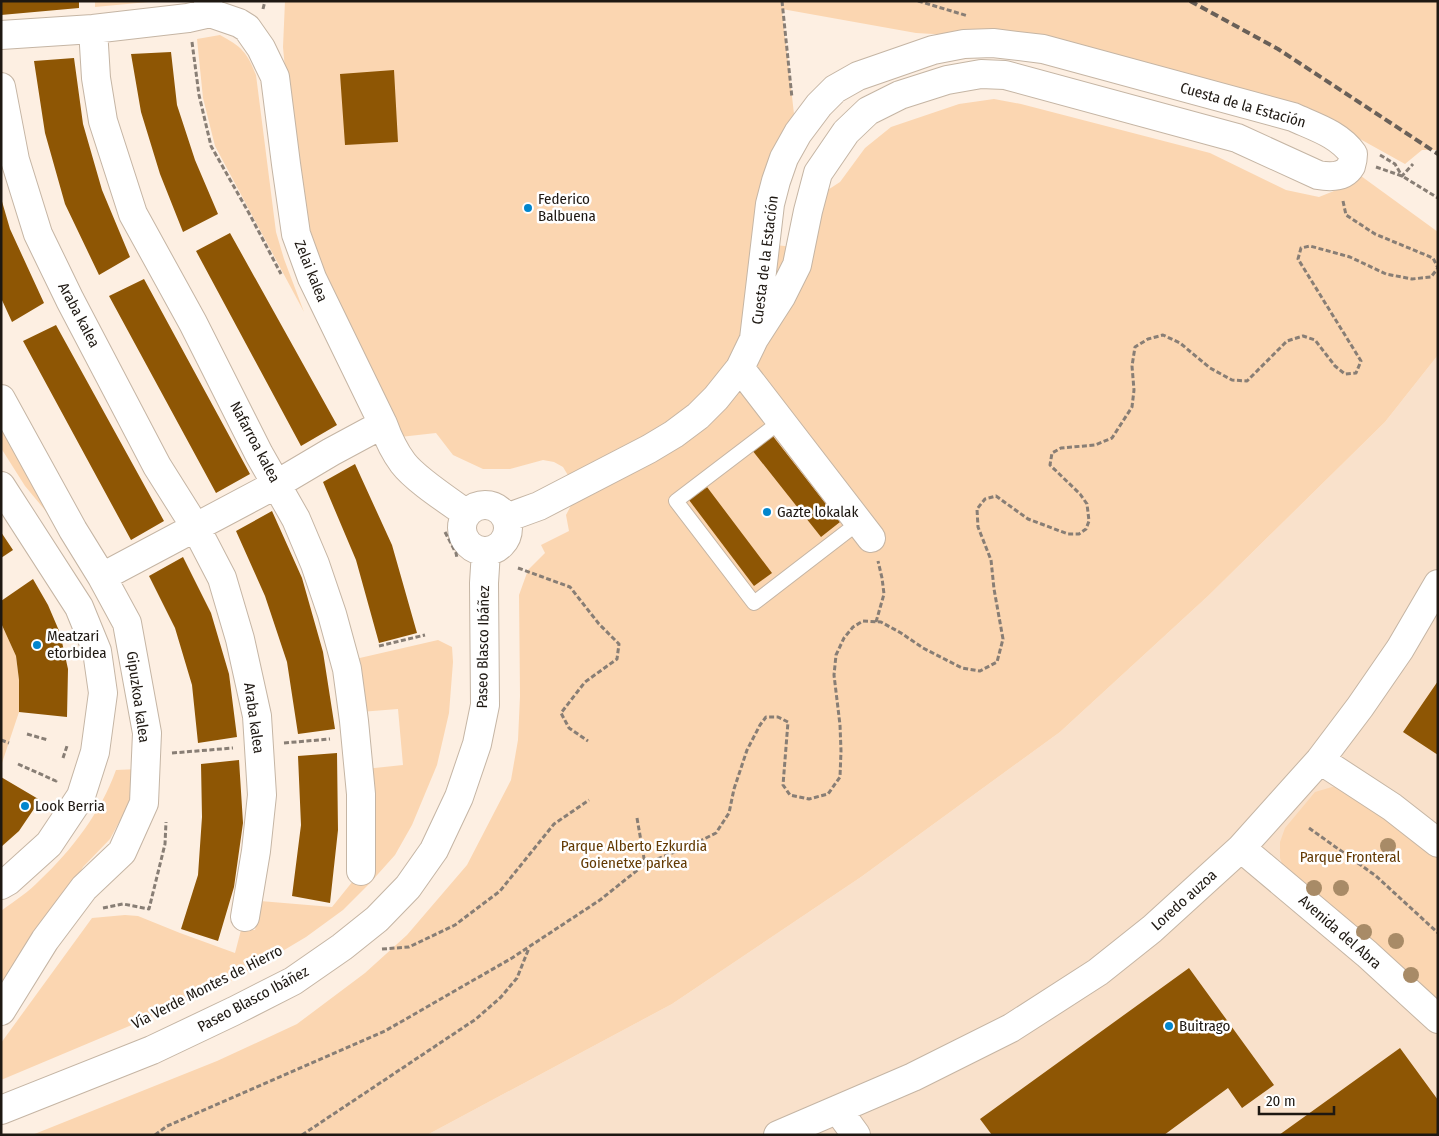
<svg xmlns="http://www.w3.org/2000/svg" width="1439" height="1136" font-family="'Fira Sans Condensed',sans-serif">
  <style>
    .built { fill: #f9e1cb }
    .green { fill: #fbd6b1 }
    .building { fill: #8e5604 }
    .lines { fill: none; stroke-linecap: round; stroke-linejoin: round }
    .lane-casing { stroke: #c5b5a4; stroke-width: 16 }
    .street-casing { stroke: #c5b5a4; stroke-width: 30 }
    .secondary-casing { stroke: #c5b5a4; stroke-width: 30 }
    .path { stroke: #887e75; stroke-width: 3; stroke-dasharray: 5 2.5; stroke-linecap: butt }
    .lane { stroke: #fff; stroke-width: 14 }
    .street { stroke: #fff; stroke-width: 28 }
    .secondary { stroke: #fff; stroke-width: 28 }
    .rail { stroke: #696058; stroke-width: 4; stroke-dasharray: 8 4; stroke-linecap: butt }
    .tree { fill: #a88b67 }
    .poi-dot { fill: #0286cd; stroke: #fff; stroke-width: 2 }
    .labels { text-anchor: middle; stroke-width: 5; stroke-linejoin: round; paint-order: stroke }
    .street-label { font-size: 15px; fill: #1e1812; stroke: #fff }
    .poi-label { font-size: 15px; fill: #1e1812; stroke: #fff; text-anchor: start }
    .park-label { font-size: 15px; fill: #633a03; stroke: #fff }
  </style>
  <rect width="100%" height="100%" fill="#fdefe2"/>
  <path class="built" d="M 1438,355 L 1438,1135 L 427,1135 L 672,1004 L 861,877 L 1060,732 L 1208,596 L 1385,422 Z"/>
  <path class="green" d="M 95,1 L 159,1 L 95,7 Z
    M 285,1 L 1438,1 L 1438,150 L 1422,150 L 1405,164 L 1351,134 L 1067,42 L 916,33 L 782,9 L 794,114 L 811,126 L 787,169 L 775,245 L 794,247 L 800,208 L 840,182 L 865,148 L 891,127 L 959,104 L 994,99 L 1021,104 L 1210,153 L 1286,190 L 1319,197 L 1339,189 L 1361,176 L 1438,232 L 1438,355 L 1385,422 L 1208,596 L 1060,732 L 861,877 L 672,1004 L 427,1135 L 32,1135 L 217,1061 L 297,1024 L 365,973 L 407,935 L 467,865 L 511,780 L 518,740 L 520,696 L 519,595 L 528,570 L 545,553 L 541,545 L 569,531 L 566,515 L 578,492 L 563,467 L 554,462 L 543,460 L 510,469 L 483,469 L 453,455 L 436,433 L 400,437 L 307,235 L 295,178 L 283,47 Z
    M 220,35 C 242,47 247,52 256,75 L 276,232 L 284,259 L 304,312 L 215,146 L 203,98 L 197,39 Z
    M 1,417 L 59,527 L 25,486 L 1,448 Z
    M 1,623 L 16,656 L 19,680 L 19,712 L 1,766 Z
    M 438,640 L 452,647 L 453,662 L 449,713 L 437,765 L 412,825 L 395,855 L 370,883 L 343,910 L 306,937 L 239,977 L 146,1019 L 1,1080 L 1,1043 L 92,918 L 125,915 L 138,916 L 180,933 L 235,953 L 241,930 L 255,930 L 260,901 L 332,907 L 361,871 L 365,769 L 403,765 L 398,709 L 360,712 L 351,660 Z
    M 139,769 L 131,800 L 110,839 L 83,867 L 60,911 L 21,956 L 1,983 L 1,911 C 14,901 29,892 40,880 C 72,850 101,812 116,770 Z
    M 1332,787 L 1346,787 L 1438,856 L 1438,1007 L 1286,875 L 1280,858 L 1280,842 L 1285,828 L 1315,792 Z"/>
  <path class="building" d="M 1,1 L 79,1 L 79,8 L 1,15 Z
    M 171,52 L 177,105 L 195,160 L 218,214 L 183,232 L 160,174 L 141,112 L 131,54 Z
    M 74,58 L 83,124 L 102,190 L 130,257 L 99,275 L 65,204 L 45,133 L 34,61 Z
    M 394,70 L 398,142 L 345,145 L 340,74 Z
    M 1,198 L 10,229 L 44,303 L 12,322 L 1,298 Z
    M 230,233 L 337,425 L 301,446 L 196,251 Z
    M 144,279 L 250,474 L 216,493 L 109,296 Z
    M 56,325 L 164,521 L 131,540 L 23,341 Z
    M 772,435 L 840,522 L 821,537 L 752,450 Z
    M 355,464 L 392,545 L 417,633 L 379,643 L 356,560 L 323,482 Z
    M 707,487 L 772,573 L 754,586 L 689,500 Z
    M 272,511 L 302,578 L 323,652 L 335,729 L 298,734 L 287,662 L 265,596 L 236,531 Z
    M 1,532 L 13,550 L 1,558 Z
    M 183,557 L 211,613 L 229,674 L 237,737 L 198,743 L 192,685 L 175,628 L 149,576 Z
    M 33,579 L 48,605 L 60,633 L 68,669 L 67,717 L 19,712 L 19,680 L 16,656 L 1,623 L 1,601 Z
    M 1438,681 L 1438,755 L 1403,732 Z
    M 337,753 L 338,830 L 330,903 L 292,896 L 301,825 L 298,756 Z
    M 239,760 L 243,823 L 234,887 L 218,941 L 181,929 L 198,875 L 202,817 L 201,764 Z
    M 1,777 L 40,800 L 19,831 L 1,847 Z
    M 1189,968 L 1274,1085 L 1242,1108 L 1228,1088 L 1164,1135 L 992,1135 L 980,1119 Z
    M 1400,1048 L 1438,1100 L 1438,1135 L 1279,1135 Z"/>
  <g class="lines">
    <g class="lane-casing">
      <path id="lane" d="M 781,421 L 676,501 L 754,603 L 858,523"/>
    </g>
    <g class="street-casing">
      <path id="street" d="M 210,13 L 239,23 L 247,28 L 261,48 L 275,77 L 286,164 L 296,234 L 312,278 L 383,424 C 388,438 394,451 403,463 C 416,480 449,501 467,514
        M 93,29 L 96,78 L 103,121 L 133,214 L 193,323 L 259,454 L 296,519 L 315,564 L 332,614 L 347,669 L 354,721 L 361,794 L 361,871
        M 1,35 L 93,29 L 188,18 L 210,13 L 208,1
        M 1,87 L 15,160 L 38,234 L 70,300 L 157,466 L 196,528 L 222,578 L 240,639 L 257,716 L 262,795 L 256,851 L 245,917
        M 740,368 L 871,538
        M 1,399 L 73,530 L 102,577 L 127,623 L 147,733 L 144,803 L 122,852 L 84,888 L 45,940 L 1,1011
        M462 528a23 23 0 1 1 46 0a23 23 0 1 1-46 0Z
        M 506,518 L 539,506 L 649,449 L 674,434 L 698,416 L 716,398 L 740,368 L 754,339 L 781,297 L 797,265 L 808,211 L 818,173 L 846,132 L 868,111 L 900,95 L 947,80 L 981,74 L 1005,75 L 1237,138 L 1318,175 C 1329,177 1344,178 1351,166 C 1352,163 1353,157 1353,154 C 1339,134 1315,127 1293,117 L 1043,49 L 993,43 L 964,44 L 933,50 L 858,76 L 835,89 L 819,105 L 798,133 L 784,158 L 776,181 L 770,204 L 754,339
        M 102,577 L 277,484 L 331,452 L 383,424
        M 1320,760 L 1392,807 L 1438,843
        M 1241,848 L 1367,954 L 1438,1019
        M 1,1110 L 152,1050 L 234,1011 L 293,981 L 342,947 L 377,919 L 408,887 L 434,850 L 459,797 L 477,744 L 485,705 L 484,583 L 486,551
        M 838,1110 L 856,1135
        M 778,1135 L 913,1077 L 1011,1028 L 1098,972 L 1152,929 L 1241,848 L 1320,760 L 1360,707 L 1400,649 L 1438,584"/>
    </g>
    <g class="secondary-casing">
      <path id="secondary" d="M 1,486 L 79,607 L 97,651 L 103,693 L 95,752 L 81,796 L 49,844 L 8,881 L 1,885"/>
    </g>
    <path class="path" d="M 782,1 L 792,98
      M 918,1 L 968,16
      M 263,9 L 265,1
      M 192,42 L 199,95 L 211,146 L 250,215 L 281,274
      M 1380,155 L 1395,164 L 1402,176 L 1413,164
      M 1376,167 L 1402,176 L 1438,198
      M 1343,201 L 1346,215 L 1375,234 L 1433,258 L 1438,268
      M 445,532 L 456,553 L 457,558
      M 518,568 L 570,587 L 599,624 L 619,644 L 617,659 L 585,682 L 561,713 L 569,728 L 588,741
      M 876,622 L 884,594 L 882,578 L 878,561
      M 379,646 L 425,635
      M 27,734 L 48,740
      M 1,740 L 9,743
      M 284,743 L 330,739
      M 172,753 L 233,748
      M 63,758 L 67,746
      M 18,764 L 56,781 L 57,778
      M 637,818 L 645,864 L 692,845 L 716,833 L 729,813 L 734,789 L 747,750 L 760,725 L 766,717 L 778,717 L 788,722 L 783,785 L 790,795 L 809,799 L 828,794 L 840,777 L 841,751 L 840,725 L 834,675 L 836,655 L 844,638 L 853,627 L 863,621 L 881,622 L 901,633 L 923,648 L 962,668 L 980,671 L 997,662 L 1003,639 L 994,589 L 991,560 L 978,527 L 977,509 L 985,499 L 996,496 L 1028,519 L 1068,534 L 1079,534 L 1086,529 L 1089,521 L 1087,504 L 1080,494 L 1050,465 L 1052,453 L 1061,448 L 1095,445 L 1112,438 L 1132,407 L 1134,390 L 1132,366 L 1135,347 L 1148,339 L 1163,335 L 1180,343 L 1210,368 L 1232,380 L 1247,381 L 1287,341 L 1303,336 L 1315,340 L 1335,366 L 1345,374 L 1356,373 L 1361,361 L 1298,259 L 1301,248 L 1310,246 L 1350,257 L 1386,274 L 1412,279 L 1431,277 L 1438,268
      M 1309,828 L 1376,876 L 1438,933
      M 103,908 L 123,904 L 149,909 L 165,844 L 166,822
      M 382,949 L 409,947 L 455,925 L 500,891 L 554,824 L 589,800
      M 155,1135 L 167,1126 L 385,1031 L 512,958 L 600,900 L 645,864
      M 302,1135 L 476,1019 L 501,997 L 517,978 L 529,948"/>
    <use href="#lane" class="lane"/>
    <use href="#street" class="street"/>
    <use href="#secondary" class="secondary"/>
    <path class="rail" d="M 1190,1 L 1278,49 L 1438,154"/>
  </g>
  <g class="tree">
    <circle cx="1388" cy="846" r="8"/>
    <circle cx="1314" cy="888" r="8"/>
    <circle cx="1341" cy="888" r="8"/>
    <circle cx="1364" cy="932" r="8"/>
    <circle cx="1396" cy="941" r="8"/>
    <circle cx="1411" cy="975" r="8"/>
  </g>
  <g class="poi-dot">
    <circle cx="528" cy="208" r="5"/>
    <circle cx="767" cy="512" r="5"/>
    <circle cx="37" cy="645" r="5"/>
    <circle cx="25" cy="806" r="5"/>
    <circle cx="1169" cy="1026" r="5"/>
  </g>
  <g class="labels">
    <g class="street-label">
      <text transform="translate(1243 105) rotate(16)" y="5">Cuesta de la Estación</text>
      <text transform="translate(765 260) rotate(-83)" y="5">Cuesta de la Estación</text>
      <text transform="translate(311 271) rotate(68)" y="5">Zelai kalea</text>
      <text transform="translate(79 315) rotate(62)" y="5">Araba kalea</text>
      <text transform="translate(255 442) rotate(62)" y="5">Nafarroa kalea</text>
      <text transform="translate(483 647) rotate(-89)" y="5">Paseo Blasco Ibáñez</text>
      <text transform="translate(138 697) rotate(82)" y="5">Gipuzkoa kalea</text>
      <text transform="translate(254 718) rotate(82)" y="5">Araba kalea</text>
      <text transform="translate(1184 900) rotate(-42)" y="5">Loredo auzoa</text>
      <text transform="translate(1340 932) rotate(41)" y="5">Avenida del Abra</text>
      <text transform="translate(207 987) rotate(-27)" y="5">Vía Verde Montes de Hierro</text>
      <text transform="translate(253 999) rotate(-28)" y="5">Paseo Blasco Ibáñez</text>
    </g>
    <g class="poi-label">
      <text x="538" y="204">Federico<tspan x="538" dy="17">Balbuena</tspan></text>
      <text x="777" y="517">Gazte lokalak</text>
      <text x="47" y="641">Meatzari<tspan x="47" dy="17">etorbidea</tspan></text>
      <text x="35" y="811">Look Berria</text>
      <text x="1179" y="1031">Buitrago</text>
    </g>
    <g class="park-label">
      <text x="634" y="851">Parque Alberto Ezkurdia<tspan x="634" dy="17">Goienetxe parkea</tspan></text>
      <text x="1350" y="862">Parque Fronteral</text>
    </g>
  </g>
  <rect width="1439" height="1136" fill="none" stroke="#1e1812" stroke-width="5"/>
  <path d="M1259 1106v8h75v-8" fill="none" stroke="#1e1812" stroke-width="2.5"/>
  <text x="1266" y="1106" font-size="15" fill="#1e1812" stroke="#ffffff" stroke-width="4" paint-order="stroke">20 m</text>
</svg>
